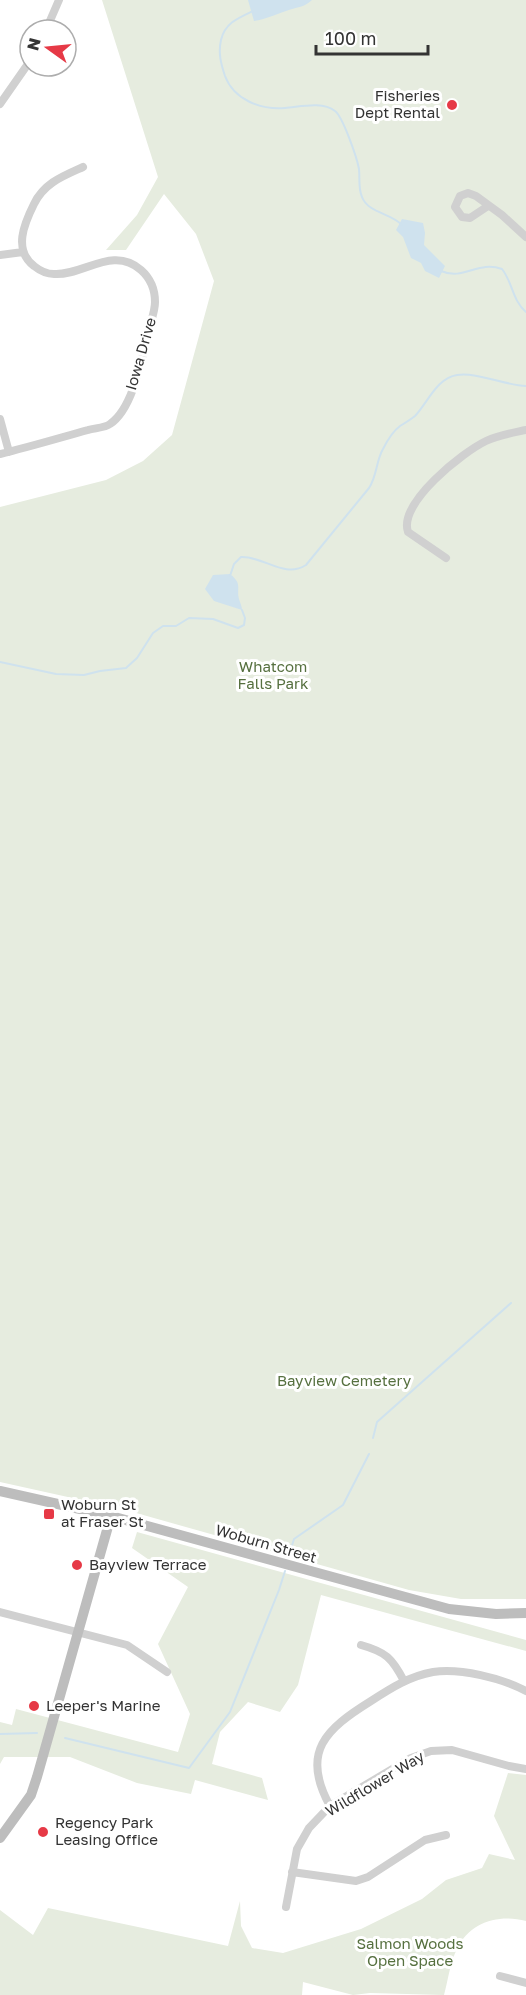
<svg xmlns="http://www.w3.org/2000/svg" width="526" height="1995" font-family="'Golos Text',sans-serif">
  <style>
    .green { fill: #e6ecdf }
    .water { fill: #cfe2ee }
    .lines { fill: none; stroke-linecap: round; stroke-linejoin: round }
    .stream { stroke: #cfe2ee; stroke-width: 2 }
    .street { stroke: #d0d0d0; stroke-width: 8 }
    .secondary { stroke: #bdbdbd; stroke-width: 10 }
    .poi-dot { fill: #e63946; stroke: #fff; stroke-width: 2 }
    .labels { text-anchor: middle; stroke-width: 6; stroke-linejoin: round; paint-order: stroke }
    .poi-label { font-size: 15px; fill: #333; stroke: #fff; text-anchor: start }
    .street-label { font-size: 15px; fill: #333; stroke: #fff }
    .park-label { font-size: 15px; fill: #56703f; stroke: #fff }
  </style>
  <rect width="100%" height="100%" fill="#fff"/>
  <path class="green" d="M 102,0 L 526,0 L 526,1599 L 461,1599 L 409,1590 L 122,1509 L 0,1482 L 0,507 L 106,480 L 143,461 L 172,435 L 214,281 L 196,234 L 164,194 L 126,250 L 106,250 L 137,215 L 158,177 Z
    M 137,1532 L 526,1640 L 526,1651 L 321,1595 L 298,1685 L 280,1712 L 248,1702 L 220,1732 L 212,1764 L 262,1778 L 268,1800 L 195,1780 L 191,1794 L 137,1783 L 70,1757 L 4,1757 L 0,1764 L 0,1722 L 12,1725 L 16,1709 L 178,1752 L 190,1714 L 158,1644 L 188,1587 L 132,1548 Z
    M 508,1773 L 526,1775 L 526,1921 C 499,1914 470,1922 457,1949 C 450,1962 448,1981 444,1995 L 370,1993 L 353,1995 L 303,1982 L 302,1995 L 0,1995 L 0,1910 L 33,1935 L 48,1908 L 228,1946 L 240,1901 L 241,1926 L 252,1948 L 283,1953 L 361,1929 L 422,1899 L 446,1880 L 482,1868 L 489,1854 L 515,1860 L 494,1816 Z"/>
  <path class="water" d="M 248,0 L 312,0 C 304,8 296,7 286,11 C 274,15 266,19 254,21 Z
    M 402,219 L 423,223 L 425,233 L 424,245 L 445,266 L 439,278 L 425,271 L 421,263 L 411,258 L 403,237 L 396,230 Z
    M 230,574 C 243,584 236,588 239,599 C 240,603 242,606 242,610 L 214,601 L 205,589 L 213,575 Z"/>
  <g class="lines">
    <path class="stream" d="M 253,11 C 238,18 225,23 221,40 C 218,53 221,64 225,76 C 234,100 261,110 285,108 C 300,107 322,101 335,111 C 343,117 357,158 359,169 C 360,178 358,188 362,197 C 368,213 391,213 402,225
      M 441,271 C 464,281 478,260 502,269 C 513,283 512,300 526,312
      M 230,576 L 234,564 L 241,557 C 264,556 284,579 306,565 L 369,488 C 377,476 376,461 383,449 C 387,441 392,432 400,426 C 405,423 410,420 415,416 C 428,402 437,378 457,375 C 477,372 504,385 526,386
      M 0,662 L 56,674 L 84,675 L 100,671 L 126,668 L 137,658 L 153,633 L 163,626 L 176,626 L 189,618 L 213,619 L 238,628 L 244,625 L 245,618 L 242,610
      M 373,1438 L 377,1422 L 511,1303
      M 290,1552 L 294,1539 L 343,1505 L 369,1454
      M 0,1734 L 37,1733
      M 65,1738 L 189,1768 L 230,1712 L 279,1590 L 285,1571"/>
    <path class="street" d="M 46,30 L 59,0
      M 0,104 L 30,61
      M 488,206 L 470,218 L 462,217 L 455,207 L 460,196 L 468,193 L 476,196 L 502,215 L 526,237
      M 0,255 L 23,252
      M 0,419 L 9,452
      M 0,454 C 29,447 59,438 88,430 C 94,428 105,428 110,424 C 134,408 142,356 149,329 C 151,321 155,311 155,302 C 155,290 150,278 141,270 C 113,245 83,276 54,274 C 47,274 39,270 34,266 C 13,250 24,224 34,204 C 44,183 63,176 83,167
      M 446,558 L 408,532 C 398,503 463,452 486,441 C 499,435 512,433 526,430
      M 0,1612 L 127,1645 L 167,1672
      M 361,1645 C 386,1652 392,1658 404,1681
      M 330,1806 C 300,1752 326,1729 371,1701 C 391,1688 410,1676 433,1672 C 460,1668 502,1678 526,1691
      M 292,1872 L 356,1881 L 368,1877 L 425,1840 L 446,1835
      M 286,1907 L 297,1849 L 309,1828 L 330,1806 L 411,1758 L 431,1751 L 452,1750 L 509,1766 L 526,1769
      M 500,1976 L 526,1983"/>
    <path class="secondary" d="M 0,1491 L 111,1516 L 449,1609 L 496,1614 L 526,1613
      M 0,1838 L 31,1795 L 37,1777 L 111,1516"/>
  </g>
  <g class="poi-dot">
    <circle cx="452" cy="105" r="6"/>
    <rect x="43" y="1508" width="12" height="12" rx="3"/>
    <circle cx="77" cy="1565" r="6"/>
    <circle cx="34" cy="1706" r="6"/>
    <circle cx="43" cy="1832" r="6"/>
  </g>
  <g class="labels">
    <g class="poi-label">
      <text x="440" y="101" text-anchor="end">Fisheries<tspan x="440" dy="17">Dept Rental</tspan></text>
      <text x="61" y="1510">Woburn St<tspan x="61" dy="17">at Fraser St</tspan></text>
      <text x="89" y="1570">Bayview Terrace</text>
      <text x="46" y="1711">Leeper's Marine</text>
      <text x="55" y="1828">Regency Park<tspan x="55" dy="17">Leasing Office</tspan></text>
    </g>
    <g class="street-label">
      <text transform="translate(141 354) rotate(-74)" y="5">Iowa Drive</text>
      <text transform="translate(266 1544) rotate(16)" y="5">Woburn Street</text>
      <text transform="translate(375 1784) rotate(-31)" y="5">Wildflower Way</text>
    </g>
    <g class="park-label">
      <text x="273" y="672">Whatcom<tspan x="273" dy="17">Falls Park</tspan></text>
      <text x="344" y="1386">Bayview Cemetery</text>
      <text x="410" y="1949">Salmon Woods<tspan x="410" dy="17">Open Space</tspan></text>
    </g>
  </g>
  <g transform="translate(48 48) rotate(285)"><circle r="28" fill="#ffffff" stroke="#adadad" stroke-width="1.5"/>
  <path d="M0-4.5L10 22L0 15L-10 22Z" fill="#e63946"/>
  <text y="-9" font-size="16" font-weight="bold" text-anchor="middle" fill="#333333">N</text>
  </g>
  <path d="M316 45v9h112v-9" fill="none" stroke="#333333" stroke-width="3"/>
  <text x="325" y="45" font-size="18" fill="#333333" stroke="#ffffff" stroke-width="4.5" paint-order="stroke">100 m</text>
</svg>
